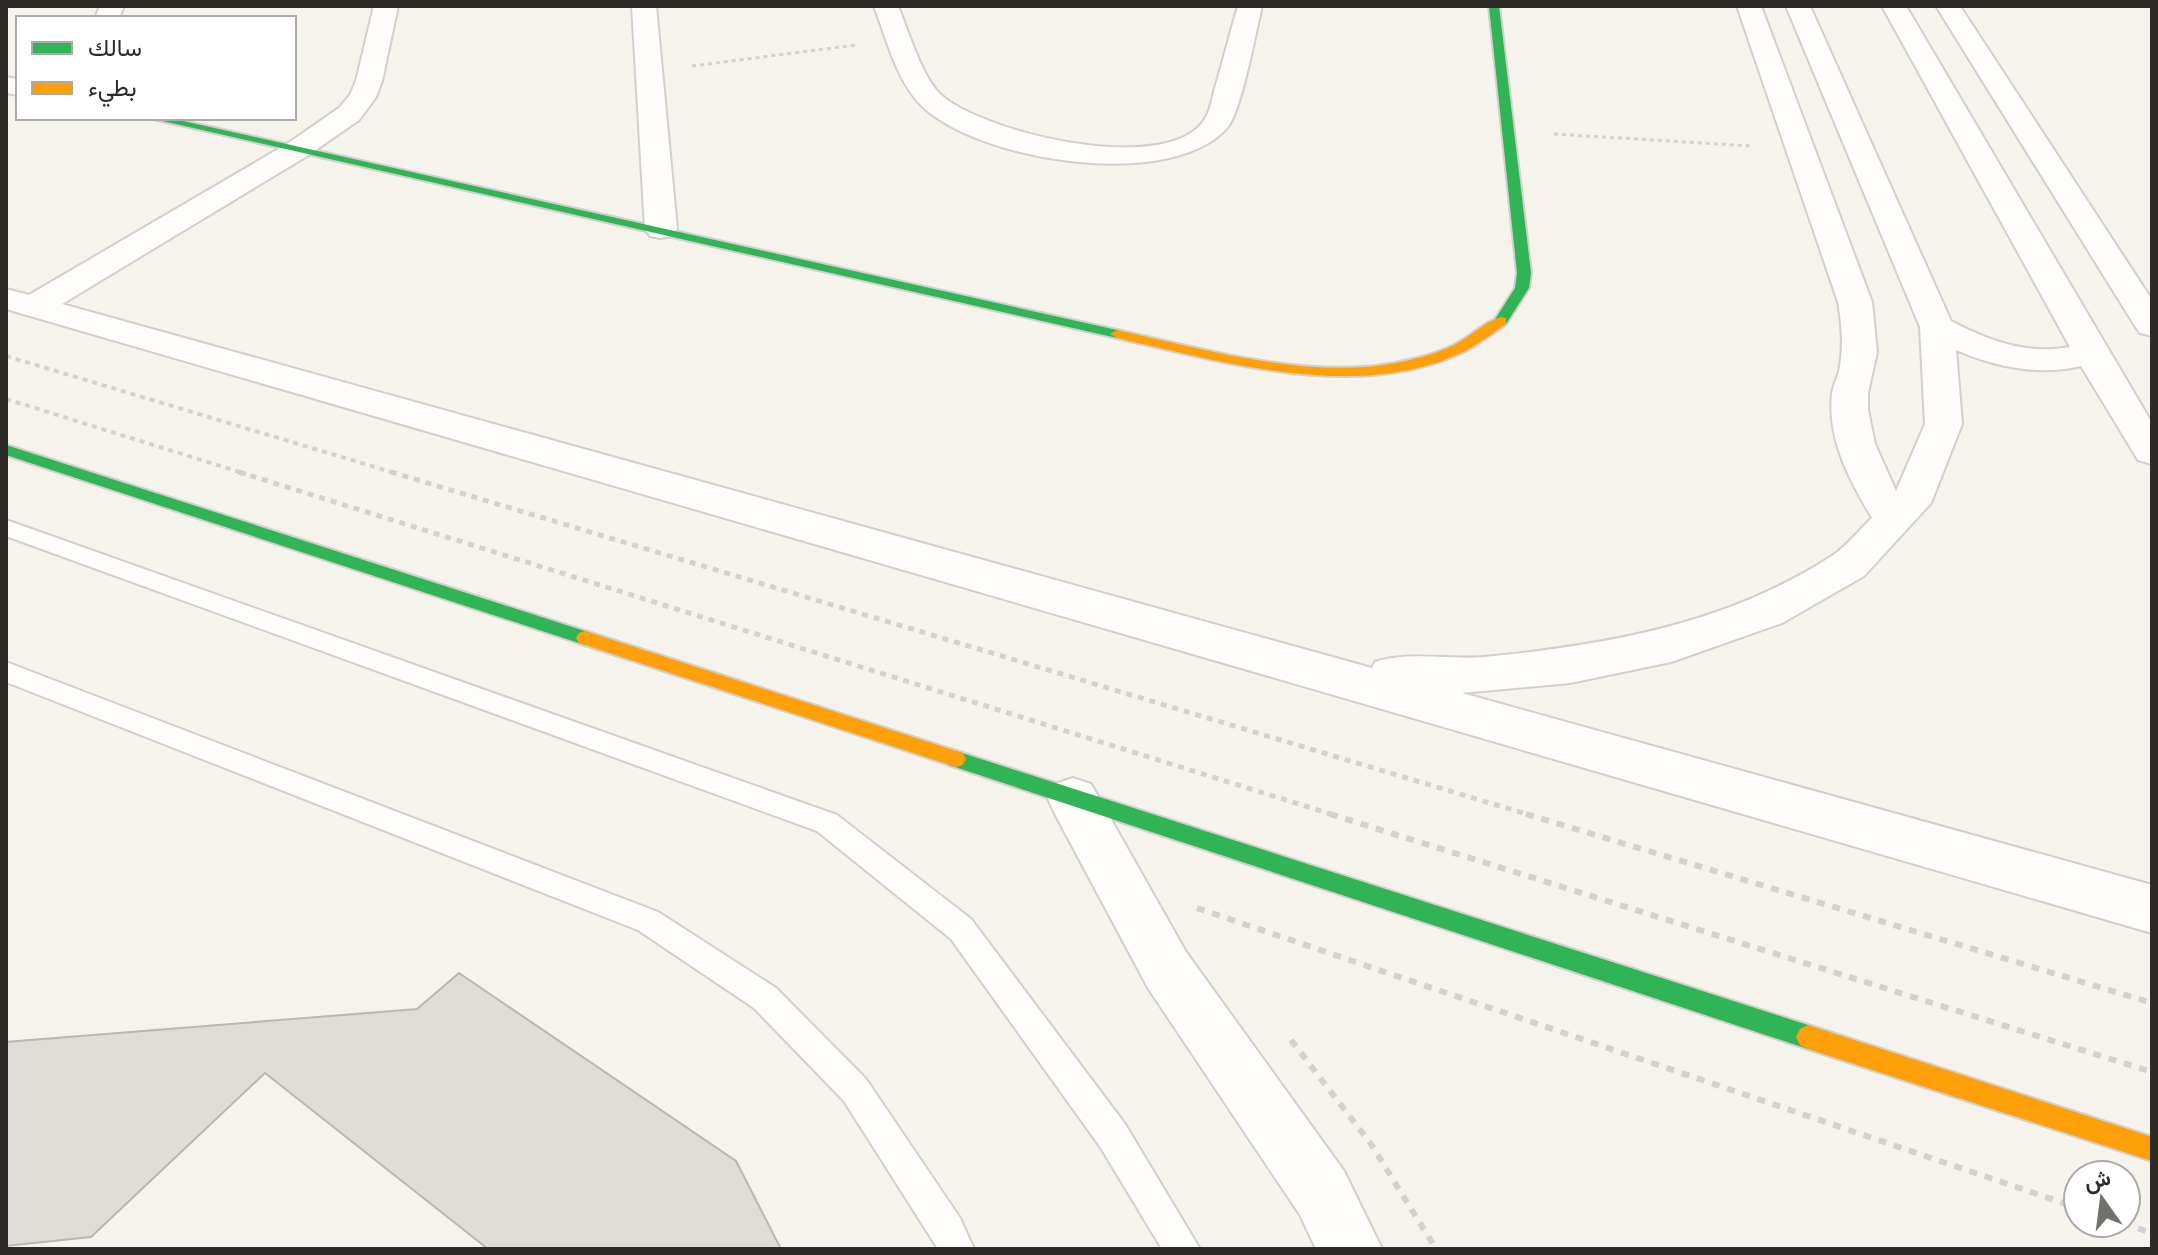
<svg xmlns="http://www.w3.org/2000/svg" width="2158" height="1255" font-family="'Asap Condensed',Vazirmatn,sans-serif">
  <style>
    .building { fill: #dedcd6; stroke: #b9b7b2; stroke-width: 2 }
    .lines { fill: none; stroke-linecap: round; stroke-linejoin: round }
    .lane-casing { stroke: #d2d0cb; stroke-width: 4 }
    .street-casing { stroke: #d2d0cb; stroke-width: 4 }
    .fast-casing { stroke: #d2d0cb; stroke-width: 4 }
    .slow-casing { stroke: #d2d0cb; stroke-width: 4 }
    .path-far3 { stroke: #d3d2d0; stroke-width: 3; stroke-dasharray: 4 4; stroke-linecap: butt }
    .path-far2 { stroke: #d3d2d0; stroke-width: 4; stroke-dasharray: 5 5; stroke-linecap: butt }
    .path-far1 { stroke: #d3d2d0; stroke-width: 5; stroke-dasharray: 6 6; stroke-linecap: butt }
    .path { stroke: #d3d2d0; stroke-width: 6; stroke-dasharray: 8 8; stroke-linecap: butt }
    .lane { fill: #fefdfc; fill-rule: evenodd }
    .street { fill: #fefdfc; fill-rule: evenodd }
    .fast { fill: #30b455; fill-rule: evenodd }
    .slow { fill: #ff9f0a; fill-rule: evenodd }
  </style>
  <rect width="100%" height="100%" fill="#f6f3ec"/>
  <path class="building" d="M 459,973 L 736,1161 L 781,1249 L 488,1249 L 265,1073 L 91,1237 L 6,1246 L 6,1042 L 417,1009 Z"/>
  <g class="lines">
    <g class="lane-casing">
      <path id="lane" d="M 6,520 L 837,815 L 971,919 L 1125,1124 L 1200,1249 L 1162,1249 L 1101,1148 L 951,939 L 817,831 L 6,536 Z
        M 6,662 L 658,912 L 776,988 L 866,1079 L 960,1218 L 974,1249 L 938,1249 L 844,1101 L 754,1008 L 638,930 L 6,682 Z"/>
    </g>
    <g class="street-casing">
      <path id="street" d="M 100,6 L 124,6 L 119,18 L 95,18 Z
        M 374,6 L 398,6 L 382,81 L 376,97 L 359,120 L 307,156 L 62,304 L 1372,668 L 1375,662 C 1410,651 1448,660 1484,657 C 1607,645 1727,624 1832,556 C 1847,546 1859,530 1872,518 C 1850,481 1827,439 1832,394 C 1833,386 1837,379 1839,371 C 1844,348 1842,325 1838,302 L 1737,6 L 1761,6 L 1872,302 L 1877,352 L 1868,393 L 1868,410 L 1875,444 L 1896,491 L 1925,424 L 1920,327 L 1786,6 L 1810,6 L 1951,321 C 1989,341 2027,355 2070,347 L 1882,6 L 1906,6 L 2152,423 L 2152,464 L 2138,460 L 2081,366 C 2039,376 1995,367 1956,350 L 1962,424 L 1931,503 L 1864,576 L 1782,623 L 1671,662 L 1570,683 L 1462,693 L 2152,885 L 2152,933 L 6,309 L 6,289 L 29,295 L 287,144 L 339,108 L 350,95 L 356,81 Z
        M 632,6 L 656,6 L 677,229 L 672,236 L 661,238 L 650,236 L 645,229 Z
        M 874,6 L 898,6 C 908,30 921,75 940,94 C 981,133 1173,179 1206,117 C 1211,109 1212,97 1215,88 C 1223,61 1230,33 1238,6 L 1262,6 C 1256,31 1241,113 1227,128 C 1170,192 977,161 921,105 C 896,80 886,37 874,6 Z
        M 1936,6 L 1960,6 L 2152,300 L 2152,336 L 2140,333 L 2135,326 Z
        M 6,77 L 18,79 L 18,95 L 6,93 Z
        M 1073,778 L 1091,784 L 1186,952 L 1344,1171 L 1382,1249 L 1316,1249 L 1300,1215 L 1148,988 L 1055,814 L 1048,799 L 1055,784 Z"/>
    </g>
    <g class="fast-casing">
      <path id="fast" d="M 1489,6 L 1499,6 L 1531,273 L 1529,288 L 1506,324 L 1501,325 L 1494,321 L 1515,288 L 1517,273 Z
        M 149,118 L 170,118 L 1117,330 L 1124,334 L 1117,338 Z
        M 6,445 L 591,633 L 594,638 L 591,643 L 585,645 L 6,455 Z
        M 956,751 L 1808,1025 L 1816,1029 L 1820,1037 L 1816,1045 L 1808,1049 L 949,765 L 946,759 L 949,753 Z"/>
    </g>
    <g class="slow-casing">
      <path id="slow" d="M 1501,317 L 1506,318 L 1506,324 C 1493,333 1479,344 1465,351 C 1361,403 1223,362 1117,338 L 1110,334 L 1117,330 C 1207,350 1322,384 1413,359 C 1427,356 1442,351 1454,345 C 1470,337 1484,322 1501,317 Z
        M 585,631 L 956,751 L 963,753 L 966,759 L 963,765 L 956,767 L 579,643 L 576,638 L 579,633 Z
        M 1808,1025 L 2152,1137 L 2152,1161 L 1808,1049 L 1800,1045 L 1796,1037 L 1800,1029 Z"/>
    </g>
    <path class="path-far3" d="M 692,66 L 856,45
      M 1554,134 L 1752,146"/>
    <path class="path-far2" d="M 6,356 L 398,474
      M 6,399 L 246,474"/>
    <path class="path-far1" d="M 239,472 L 1337,816
      M 391,472 L 1533,816"/>
    <path class="path" d="M 1330,814 L 2152,1072
      M 1526,814 L 2152,1003
      M 1197,908 L 2078,1208
      M 1291,1040 L 1371,1144 L 1436,1249
      M 2123,1223 L 2152,1233"/>
    <use href="#lane" class="lane"/>
    <use href="#street" class="street"/>
    <use href="#fast" class="fast"/>
    <use href="#slow" class="slow"/>
  </g>
  <rect width="2158" height="1255" fill="none" stroke="#2d2b27" stroke-width="16"/>
  <rect x="16" y="16" width="280" height="104" fill="#ffffff" stroke="#abaaa9" stroke-width="2"/>
  <rect x="32" y="42" width="40" height="12" fill="#30b455" stroke="#abaaa9" stroke-width="2"/>
  <text x="88" y="56" font-size="24" fill="#2d2b27">سالك</text>
  <rect x="32" y="82" width="40" height="12" fill="#ff9f0a" stroke="#abaaa9" stroke-width="2"/>
  <text x="88" y="96" font-size="24" fill="#2d2b27">بطيء</text>
  <g transform="translate(2102 1199) rotate(346)"><circle r="38" fill="#ffffff" stroke="#abaaa9" stroke-width="2"/>
  <path d="M0-6L14 30L0 20L-14 30Z" fill="#73716c"/>
  <text y="-12" font-size="22" font-weight="bold" text-anchor="middle" fill="#2d2b27">ش</text>
  </g>
</svg>
